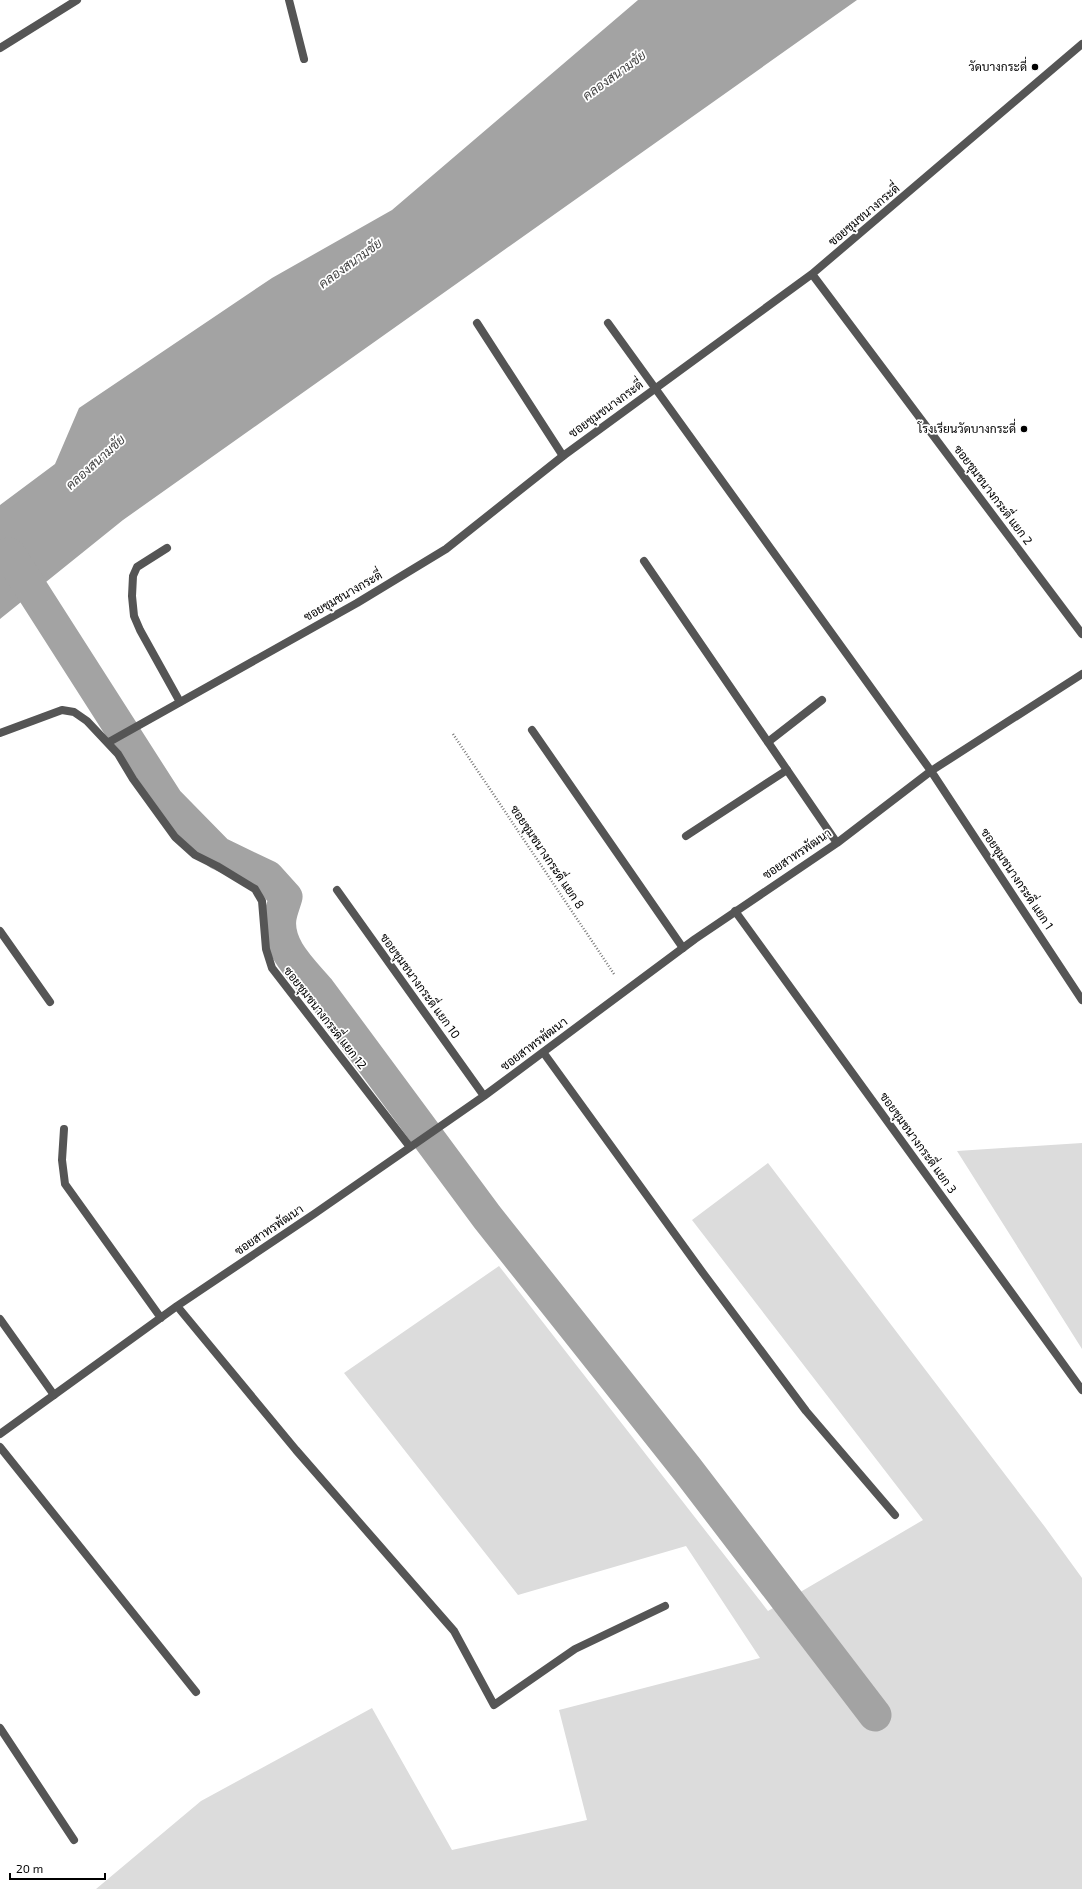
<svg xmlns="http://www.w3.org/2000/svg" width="1082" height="1889" font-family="'Exo 2',Sarabun,sans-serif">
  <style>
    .green { fill: #dcdcdc }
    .water { fill: #a3a3a3 }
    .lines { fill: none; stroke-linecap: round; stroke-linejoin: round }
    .canal { stroke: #a3a3a3; stroke-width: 33 }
    .path { stroke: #777; stroke-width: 2.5; stroke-dasharray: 1 2; stroke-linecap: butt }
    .lane { stroke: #555; stroke-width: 8 }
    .street { stroke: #555; stroke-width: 8 }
    .poi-dot { fill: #000; stroke: #fff; stroke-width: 1.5 }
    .labels { text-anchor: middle; stroke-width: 3.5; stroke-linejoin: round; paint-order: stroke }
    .poi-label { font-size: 12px; fill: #000; stroke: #fff; text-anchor: end }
    .street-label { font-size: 12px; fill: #000; stroke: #fff }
    .water-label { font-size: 13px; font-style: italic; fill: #444; stroke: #fff }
  </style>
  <rect width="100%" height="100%" fill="#fff"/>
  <path class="green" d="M 1082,1143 L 1082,1349 L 957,1151 Z
    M 768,1163 L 1045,1527 L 1082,1578 L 1082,1889 L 96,1889 L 201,1801 L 372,1708 L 452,1850 L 587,1820 L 559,1710 L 760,1658 L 686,1546 L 518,1595 L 344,1373 L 499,1266 L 768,1611 L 923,1520 L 692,1220 Z"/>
  <path class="water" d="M 638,0 L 857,0 L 123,520 L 0,619 L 0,505 L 55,464 L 79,408 L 272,278 L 392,210 Z"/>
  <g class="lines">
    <path class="canal" d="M 9,554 L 167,801 L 218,853 L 268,877 L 286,897 C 284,904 281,911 280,918 C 276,947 302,970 319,990 L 487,1217 L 687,1469 L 875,1715"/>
    <path class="path" d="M 453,734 L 614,974"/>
    <path class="lane" d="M 477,323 L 563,456
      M 608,323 L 655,388
      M 167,548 L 137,567 L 133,576 L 132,596 L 134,616 L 140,630 L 180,702
      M 532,730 L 683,948
      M 768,742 L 822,700
      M 686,836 L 787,770
      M 0,1319 L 54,1395"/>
    <path class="street" d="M 289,0 L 304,59
      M 0,48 L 77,0
      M 812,274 L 1082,634
      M 655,388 L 931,771 L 1082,1000
      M 644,561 L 837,843
      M 0,733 L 62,710 L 74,712 L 87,721 L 118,754 L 133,779 L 175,837 L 195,855 L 217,866 L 255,889 L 262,901 L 266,949 L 272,968 L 410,1147
      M 109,742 L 357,603 L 446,549 L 563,456 L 812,274 L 1082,44
      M 337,890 L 484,1096
      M 735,911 L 1082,1390
      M 0,931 L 50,1002
      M 543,1052 L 703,1273 L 806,1411 L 895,1515
      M 64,1129 L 62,1160 L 65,1184 L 161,1318
      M 177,1306 L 296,1450 L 454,1631 L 494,1705 L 575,1649 L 665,1606
      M 0,1434 L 177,1306 L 314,1214 L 484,1096 L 695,939 L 837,843 L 931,771 L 1082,674
      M 0,1447 L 196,1692
      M 0,1728 L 74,1840"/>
  </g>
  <g class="poi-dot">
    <circle cx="1035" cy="67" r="4"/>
    <circle cx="1024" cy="429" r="4"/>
  </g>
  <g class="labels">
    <g class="poi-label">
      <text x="1027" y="71">วัดบางกระดี่</text>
      <text x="1016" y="433">โรงเรียนวัดบางกระดี่</text>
    </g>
    <g class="street-label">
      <text transform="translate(864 215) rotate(-40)" y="4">ซอยชุมชนางกระดี่</text>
      <text transform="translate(606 409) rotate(-36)" y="4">ซอยชุมชนางกระดี่</text>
      <text transform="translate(993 495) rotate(53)" y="4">ซอยชุมชนางกระดี่ แยก 2</text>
      <text transform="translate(343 596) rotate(-30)" y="4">ซอยชุมชนางกระดี่</text>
      <text transform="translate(797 854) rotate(-34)" y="4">ซอยสาทรพัฒนา</text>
      <text transform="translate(547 857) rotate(56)" y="4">ซอยชุมชนางกระดี่ แยก 8</text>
      <text transform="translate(1017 879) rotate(56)" y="4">ซอยชุมชนางกระดี่ แยก 1</text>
      <text transform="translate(420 986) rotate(54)" y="4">ซอยชุมชนางกระดี่ แยก 10</text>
      <text transform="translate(325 1018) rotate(52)" y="4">ซอยชุมชนางกระดี่ แยก 12</text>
      <text transform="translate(534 1044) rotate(-37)" y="4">ซอยสาทรพัฒนา</text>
      <text transform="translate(918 1143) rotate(54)" y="4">ซอยชุมชนางกระดี่ แยก 3</text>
      <text transform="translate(269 1230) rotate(-34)" y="4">ซอยสาทรพัฒนา</text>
    </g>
    <g class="water-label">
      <text transform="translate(614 75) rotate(-36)" y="5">คลองสนามชัย</text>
      <text transform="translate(350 263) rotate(-36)" y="5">คลองสนามชัย</text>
      <text transform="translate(95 462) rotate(-42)" y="5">คลองสนามชัย</text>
    </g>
  </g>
  <path d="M10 1873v6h95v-6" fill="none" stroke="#000000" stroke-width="2"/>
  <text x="16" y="1873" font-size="12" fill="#000000" stroke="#ffffff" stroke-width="3" paint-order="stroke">20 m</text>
</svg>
